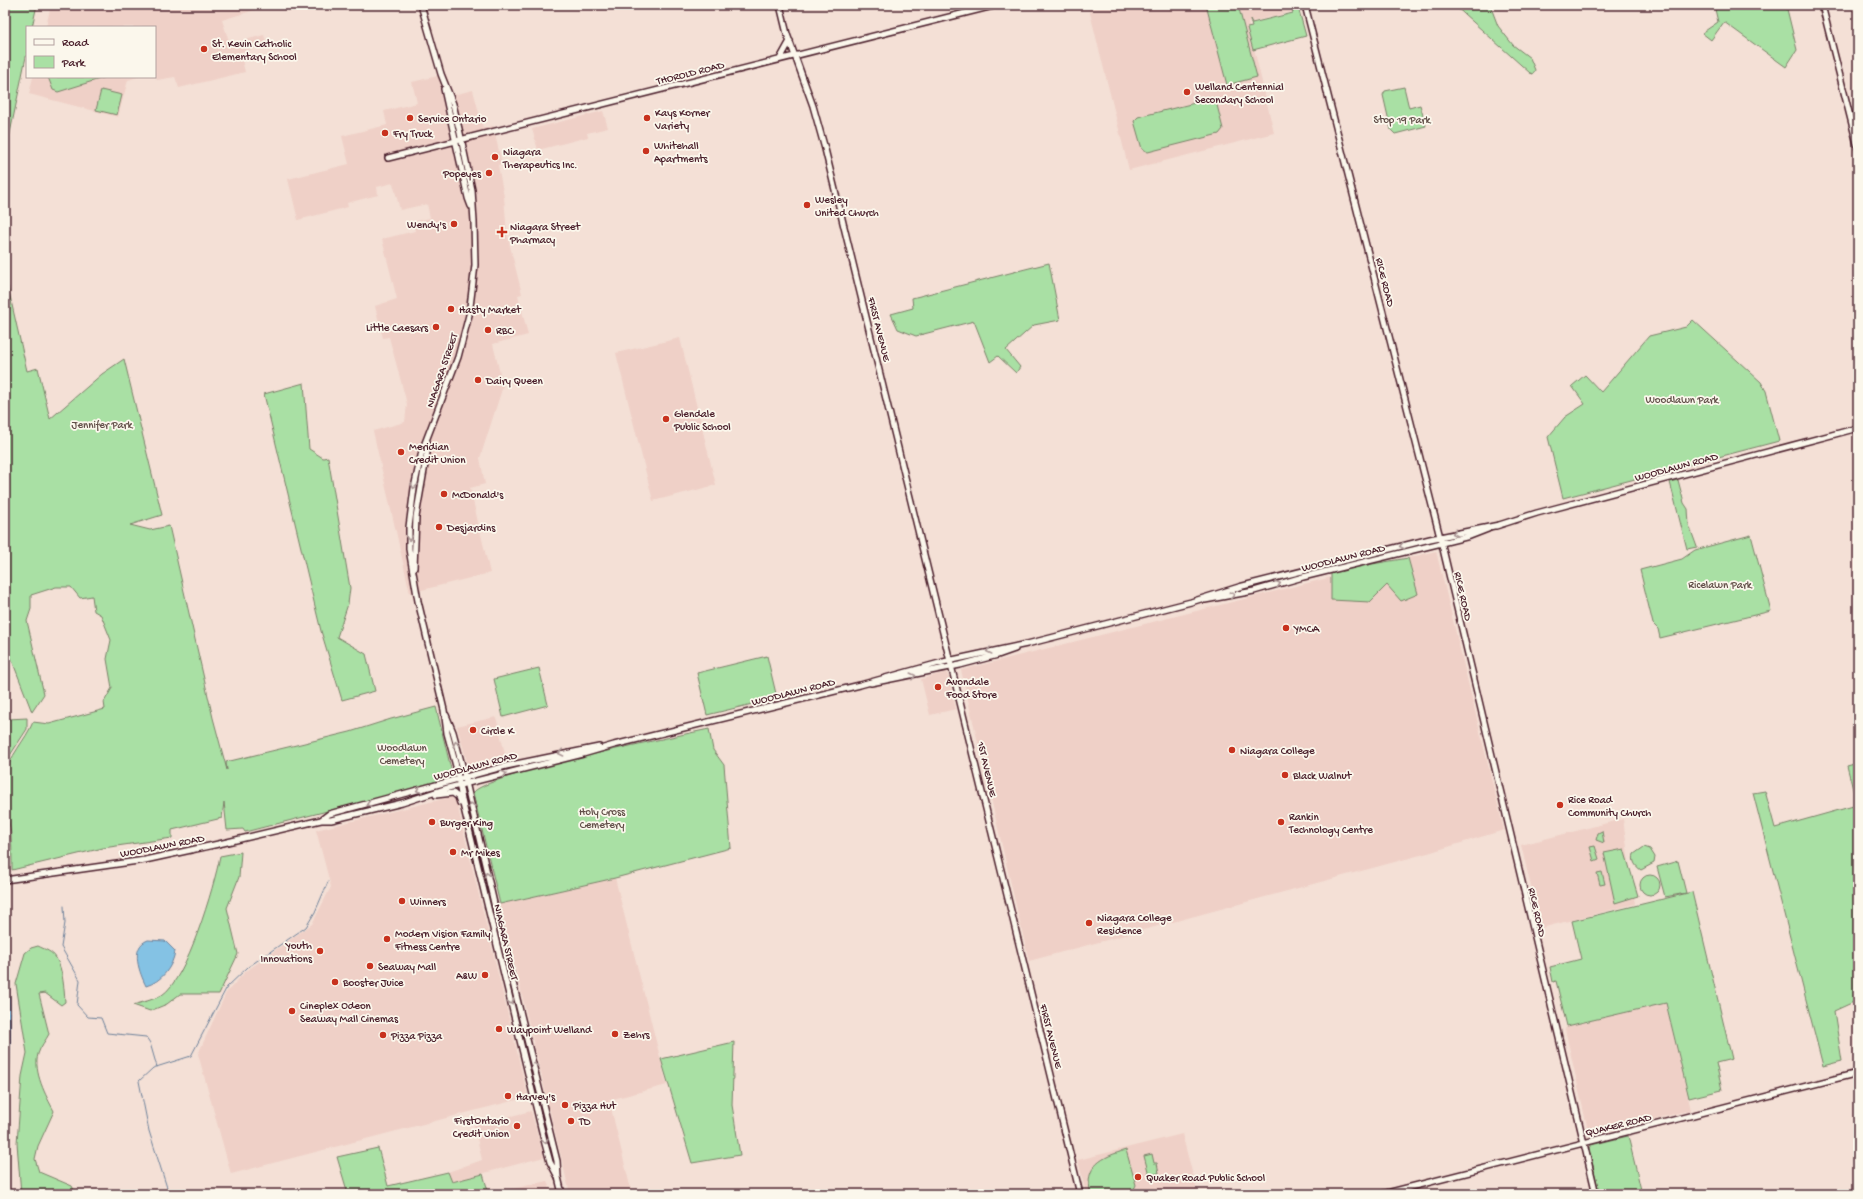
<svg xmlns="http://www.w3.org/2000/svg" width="1863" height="1199" font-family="'Gochi Hand',sans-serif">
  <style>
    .built { fill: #efd0c7 }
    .green { fill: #a9e0a4; stroke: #7a8068 }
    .water { fill: #84c2e4; stroke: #6d819a }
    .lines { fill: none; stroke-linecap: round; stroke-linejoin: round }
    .stream { stroke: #6d819a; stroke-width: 1 }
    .secondary-casing { stroke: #4a1f2b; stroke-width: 8 }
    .secondary { stroke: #fbf7ec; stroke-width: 5 }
    .oneway { stroke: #ab9695 }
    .poi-dot { fill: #c8321e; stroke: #fbf7ec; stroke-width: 1.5 }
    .labels { text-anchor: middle; stroke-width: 3.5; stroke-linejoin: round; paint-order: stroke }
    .poi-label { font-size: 11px; fill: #4a1f2b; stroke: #fbf7ec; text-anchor: start }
    .street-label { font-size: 11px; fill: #4a1f2b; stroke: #fbf7ec }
    .park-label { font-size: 11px; fill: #624f49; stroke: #fbf7ec }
  </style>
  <rect width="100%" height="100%" fill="#f4e0d6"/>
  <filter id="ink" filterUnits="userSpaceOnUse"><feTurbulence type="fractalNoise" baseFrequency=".025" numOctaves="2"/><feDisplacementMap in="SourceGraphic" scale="8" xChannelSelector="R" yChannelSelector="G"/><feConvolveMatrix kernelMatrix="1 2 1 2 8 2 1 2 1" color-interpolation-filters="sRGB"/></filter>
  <g filter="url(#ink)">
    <path class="built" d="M 51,5 L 257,5 L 258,9 L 222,20 L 230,44 L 264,35 L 267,45 L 240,52 L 245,72 L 179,88 L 175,77 L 157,80 L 155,72 L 155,27 L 46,27 Z
      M 1088,5 L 1298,5 L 1299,10 L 1248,23 L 1274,133 L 1129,170 Z
      M 446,74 L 453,95 L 473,90 L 483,128 L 493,126 L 502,164 L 498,165 L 504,197 L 507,234 L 522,294 L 518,295 L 528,335 L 493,344 L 503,386 L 480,458 L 485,484 L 470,488 L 490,573 L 410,593 L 373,431 L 405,422 L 407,404 L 389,337 L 383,338 L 375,306 L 397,299 L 382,239 L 415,231 L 413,222 L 430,218 L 427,204 L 400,210 L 393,183 L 377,187 L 378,195 L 347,203 L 348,207 L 298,220 L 288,179 L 349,164 L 342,136 L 387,125 L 384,111 L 417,103 L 412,82 Z
      M 33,77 L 138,77 L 128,80 L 118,117 L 29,94 Z
      M 603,111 L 608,128 L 587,133 L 588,137 L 538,150 L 532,129 Z
      M 680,338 L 716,485 L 653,501 L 616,353 Z
      M 1436,551 L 1504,830 L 1428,853 L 1029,961 L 961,670 Z
      M 947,672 L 956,709 L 930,715 L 921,679 Z
      M 496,717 L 507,762 L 473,771 L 469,769 L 457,726 Z
      M 451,797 L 456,800 L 528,1097 L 231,1174 L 198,1054 L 226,993 L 245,972 L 312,924 L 331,887 L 316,830 Z
      M 1623,819 L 1635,904 L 1541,928 L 1521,845 Z
      M 615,878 L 667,1085 L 609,1100 L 632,1194 L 570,1194 L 500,904 Z
      M 1666,1003 L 1691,1110 L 1589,1135 L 1565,1029 L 1567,1026 Z
      M 531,1111 L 544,1157 L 451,1182 L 448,1172 L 482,1160 L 474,1125 Z
      M 1182,1134 L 1198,1194 L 1086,1194 L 1078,1160 Z
      M 547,1181 L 552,1194 L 491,1194 Z"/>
    <path class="green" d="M 10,5 L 37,5 L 32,27 L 27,27 L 27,52 L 5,157 L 5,25 Z
      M 1206,5 L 1238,5 L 1257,77 L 1227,85 Z
      M 1454,5 L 1490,5 L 1498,26 L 1513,45 L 1530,58 L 1535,70 L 1533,74 L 1530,73 Z
      M 1714,5 L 1786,5 L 1797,50 L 1786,67 L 1724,22 L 1711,40 L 1702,33 L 1718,22 Z
      M 1298,7 L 1306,36 L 1253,50 L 1247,28 L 1252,27 L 1250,19 L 1252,23 L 1293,13 L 1292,8 Z
      M 48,77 L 106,77 L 58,92 L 53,90 Z
      M 1404,87 L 1409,108 L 1420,105 L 1426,126 L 1395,134 L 1391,130 L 1383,95 L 1385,91 Z
      M 101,90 L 122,95 L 117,115 L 96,110 Z
      M 1211,99 L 1216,101 L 1223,129 L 1219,134 L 1148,152 L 1142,149 L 1134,121 L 1138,117 Z
      M 1049,263 L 1060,320 L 1034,325 L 1006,350 L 1020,367 L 1016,373 L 998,356 L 990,362 L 974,321 L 916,336 L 898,329 L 891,314 L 913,308 L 912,298 Z
      M 7,283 L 27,371 L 38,368 L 50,419 L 102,374 L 124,359 L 162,515 L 130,525 L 150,530 L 169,526 L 213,718 L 227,770 L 226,762 L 350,732 L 391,719 L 436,707 L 452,773 L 450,777 L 386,796 L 245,832 L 243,829 L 227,830 L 224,802 L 222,818 L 172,830 L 172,838 L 103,848 L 12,870 C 12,858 12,847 11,835 C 9,816 2,796 5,777 C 8,757 26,740 33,722 L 49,724 L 105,709 L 104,702 L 112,688 L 107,659 L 111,640 L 101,615 L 94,611 L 92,596 L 80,598 L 71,587 L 56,587 L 31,595 L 31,609 L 27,621 L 44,694 L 32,712 L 8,650 L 5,631 L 5,284 Z
      M 1693,320 L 1761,382 L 1766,391 L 1779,441 L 1563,498 L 1548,437 L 1565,417 L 1585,404 L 1572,386 L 1585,375 L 1601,392 L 1649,336 L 1686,327 Z
      M 304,383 L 309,449 L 323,458 L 328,457 L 350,588 L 348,604 L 337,637 L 366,654 L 375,691 L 342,700 L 321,631 L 264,394 Z
      M 1678,480 L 1684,503 L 1688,509 L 1689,525 L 1697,547 L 1687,549 L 1670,482 Z
      M 1751,535 L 1771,611 L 1660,638 L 1658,629 L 1653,624 L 1640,570 L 1682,559 L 1695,550 Z
      M 1408,558 L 1418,594 L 1401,601 L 1387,585 L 1370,602 L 1331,600 L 1331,571 Z
      M 767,656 L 777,698 L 707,715 L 697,673 Z
      M 539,668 L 548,705 L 503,717 L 494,679 Z
      M 5,703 L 8,719 L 27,718 L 27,729 L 5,763 Z
      M 709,729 L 713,750 L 724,765 L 731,848 L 615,878 L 500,904 L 473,793 C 482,775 677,736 709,729 Z
      M 1858,763 L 1858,1000 L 1834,1011 L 1842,1061 L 1823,1066 L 1753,793 L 1765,791 L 1775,828 L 1857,805 L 1847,766 Z
      M 1602,831 L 1604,843 L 1596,840 L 1598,833 Z
      M 1595,846 L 1599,859 L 1594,861 L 1590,847 Z
      M 1644,847 L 1650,849 L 1655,857 L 1654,863 L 1641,870 C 1635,866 1632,861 1634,854 Z
      M 1624,849 L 1638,896 L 1615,903 L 1604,853 Z
      M 241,852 L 239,877 L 227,908 L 238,954 L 219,994 L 180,994 L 167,1004 L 150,1011 L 133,1005 C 142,1002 154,1000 162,995 C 187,979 214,887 220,856 Z
      M 1678,861 L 1686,893 L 1665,897 L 1657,867 Z
      M 1602,872 L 1605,884 L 1600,885 L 1597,873 Z
      M1640 885a10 10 0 1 1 20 0a10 10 0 1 1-20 0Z
      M 1692,892 L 1732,1059 L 1716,1063 L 1722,1090 L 1689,1098 L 1666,1003 L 1567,1026 L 1556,981 L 1553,982 L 1550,967 L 1581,959 L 1572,921 Z
      M 38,946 C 44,949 53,952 56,958 C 63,970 64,988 65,1002 L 61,1005 L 45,993 L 39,994 L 49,1034 C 46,1040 40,1047 38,1054 C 33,1072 46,1096 54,1111 L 38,1146 L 35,1159 L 39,1172 L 72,1186 L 76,1194 L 21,1194 L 17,1143 L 22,1076 L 27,1053 L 16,984 L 25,953 L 31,948 Z
      M 734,1042 L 732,1105 L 740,1155 L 692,1163 L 661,1059 Z
      M 1628,1136 L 1642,1194 L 1599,1194 L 1589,1148 L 1591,1145 Z
      M 378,1148 L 388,1186 L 448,1172 L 452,1182 L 483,1174 L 489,1194 L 348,1194 L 337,1157 Z
      M 1126,1150 L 1136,1185 L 1133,1191 L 1120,1194 L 1091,1194 C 1083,1166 1102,1157 1126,1150 Z
      M 1152,1154 L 1154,1163 L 1157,1163 L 1159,1173 L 1149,1175 L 1144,1156 Z"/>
    <path class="water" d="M 5,919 C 11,989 13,1060 5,1129 Z
      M 148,940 L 165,941 L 175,951 C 173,967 161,982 146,986 C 140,974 129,947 148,940 Z"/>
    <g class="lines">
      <path class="stream" d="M 64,906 L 65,923 L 61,947 L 80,980 L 77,1005 L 88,1017 L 101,1018 L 107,1033 L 146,1037 L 150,1043 L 157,1067
        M 169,1194 L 149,1131 L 139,1081 L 153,1068 L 191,1056 L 227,987 L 248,967 L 306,927 L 315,912 L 328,882"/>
      <g class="secondary-casing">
        <path id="secondary" d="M 421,5 L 441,74 L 453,104 L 460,133 L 472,190 L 474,222 L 475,265 L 469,315 L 458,357 L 422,451 L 414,488 L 409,527 L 409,549 L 418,601 L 444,710 L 447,733 L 456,766 L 462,800 L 544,1140 L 550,1162 L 558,1177
          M 780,5 L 787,34 L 813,106 L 825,149 L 1080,1194
          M 1305,5 L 1443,549 L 1596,1194
          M 1822,5 L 1858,148
          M 780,59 L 790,41
          M 444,89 L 468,198 L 471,206
          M 388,158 L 997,5
          M 1496,526 L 1537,513 L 1858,428
          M 414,568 L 416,517 L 427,453 L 427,441
          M 1205,600 L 1254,591 L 1303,577 L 1470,536 L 1488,529
          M 871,683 L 960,665 L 998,655 L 1015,649
          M 446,715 L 453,732 L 463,769 L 502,938 L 557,1161 L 558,1177 L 562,1194
          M 436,795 L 453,793 L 458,797 L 460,803
          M 321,820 L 329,814 L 506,766 L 599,747
          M 5,880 L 145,860 L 223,843 L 321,820 L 331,820 L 402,803 L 448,788 L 583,754 L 614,745 L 860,685 L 943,662 L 1027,644 L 1191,602 L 1239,587 L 1430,539 L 1499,525
          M 1383,1194 L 1858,1073"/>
      </g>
      <use href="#secondary" class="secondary"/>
    </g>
    <defs><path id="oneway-chevron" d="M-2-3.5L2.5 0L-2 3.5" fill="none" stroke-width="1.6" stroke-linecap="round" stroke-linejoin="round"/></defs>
    <g class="oneway">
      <use href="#oneway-chevron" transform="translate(414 486) rotate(99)"/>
      <use href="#oneway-chevron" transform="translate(1455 533) rotate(166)"/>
      <use href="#oneway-chevron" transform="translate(409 538) rotate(90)"/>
      <use href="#oneway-chevron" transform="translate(1402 546) rotate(166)"/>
      <use href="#oneway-chevron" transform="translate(1278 584) rotate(-17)"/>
      <use href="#oneway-chevron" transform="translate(1232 595) rotate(-12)"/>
      <use href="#oneway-chevron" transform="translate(989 651) rotate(166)"/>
      <use href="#oneway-chevron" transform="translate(913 676) rotate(-14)"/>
      <use href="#oneway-chevron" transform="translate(456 744) rotate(-104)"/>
      <use href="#oneway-chevron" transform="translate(561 753) rotate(168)"/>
      <use href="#oneway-chevron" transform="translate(504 774) rotate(-15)"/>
      <use href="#oneway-chevron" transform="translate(419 790) rotate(164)"/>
      <use href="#oneway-chevron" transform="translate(369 804) rotate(165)"/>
      <use href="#oneway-chevron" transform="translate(471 805) rotate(-104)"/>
      <use href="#oneway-chevron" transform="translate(487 875) rotate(-104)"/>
      <use href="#oneway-chevron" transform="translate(511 1002) rotate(74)"/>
      <use href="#oneway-chevron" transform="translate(534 1065) rotate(-104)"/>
      <use href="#oneway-chevron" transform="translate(545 1141) rotate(76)"/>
    </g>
  </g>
  <g class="poi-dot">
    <circle cx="204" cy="49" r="4"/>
    <circle cx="1187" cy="92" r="4"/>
    <circle cx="410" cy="118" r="4"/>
    <circle cx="647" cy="118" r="4"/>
    <circle cx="385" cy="133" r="4"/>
    <circle cx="646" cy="151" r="4"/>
    <circle cx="495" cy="157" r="4"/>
    <circle cx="489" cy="173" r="4"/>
    <circle cx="807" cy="205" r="4"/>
    <circle cx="454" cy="224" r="4"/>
    <path d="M500 226h4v4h4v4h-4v4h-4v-4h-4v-4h4z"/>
    <circle cx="451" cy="309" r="4"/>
    <circle cx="436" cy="327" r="4"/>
    <circle cx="488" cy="330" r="4"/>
    <circle cx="478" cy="380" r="4"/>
    <circle cx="666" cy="419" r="4"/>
    <circle cx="401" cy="452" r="4"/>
    <circle cx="444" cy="494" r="4"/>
    <circle cx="439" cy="527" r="4"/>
    <circle cx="1286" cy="628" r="4"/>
    <circle cx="938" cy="687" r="4"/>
    <circle cx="473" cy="730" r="4"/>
    <circle cx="1232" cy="750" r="4"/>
    <circle cx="1285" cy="775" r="4"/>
    <circle cx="1560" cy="805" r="4"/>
    <circle cx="432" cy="822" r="4"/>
    <circle cx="1281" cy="822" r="4"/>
    <circle cx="453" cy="852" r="4"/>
    <circle cx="402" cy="901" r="4"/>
    <circle cx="1089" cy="923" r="4"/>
    <circle cx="387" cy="939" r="4"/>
    <circle cx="320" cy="951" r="4"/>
    <circle cx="370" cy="966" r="4"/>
    <circle cx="485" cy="975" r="4"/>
    <circle cx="335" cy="982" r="4"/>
    <circle cx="292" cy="1011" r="4"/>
    <circle cx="499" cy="1029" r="4"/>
    <circle cx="615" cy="1034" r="4"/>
    <circle cx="383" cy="1035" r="4"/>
    <circle cx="508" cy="1096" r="4"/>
    <circle cx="565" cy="1105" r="4"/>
    <circle cx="571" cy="1121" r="4"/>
    <circle cx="517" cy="1126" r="4"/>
    <circle cx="1138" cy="1177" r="4"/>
  </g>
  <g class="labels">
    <g class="poi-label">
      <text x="212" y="47">St. Kevin Catholic<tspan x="212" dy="13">Elementary School</tspan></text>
      <text x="1195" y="90">Welland Centennial<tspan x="1195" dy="13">Secondary School</tspan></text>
      <text x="655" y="116">Kays Korner<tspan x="655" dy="13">Variety</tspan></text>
      <text x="418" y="122">Service Ontario</text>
      <text x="393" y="137">Fry Truck</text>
      <text x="654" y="149">Whitehall<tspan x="654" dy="13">Apartments</tspan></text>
      <text x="503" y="155">Niagara<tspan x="503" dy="13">Therapeutics Inc.</tspan></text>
      <text x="481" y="177" text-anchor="end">Popeyes</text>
      <text x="815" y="203">Wesley<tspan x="815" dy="13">United Church</tspan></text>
      <text x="446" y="228" text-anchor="end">Wendy's</text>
      <text x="510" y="230">Niagara Street<tspan x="510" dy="13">Pharmacy</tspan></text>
      <text x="459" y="313">Hasty Market</text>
      <text x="428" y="331" text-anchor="end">Little Caesars</text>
      <text x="496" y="334">RBC</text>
      <text x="486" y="384">Dairy Queen</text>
      <text x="674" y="417">Glendale<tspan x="674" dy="13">Public School</tspan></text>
      <text x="409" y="450">Meridian<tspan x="409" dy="13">Credit Union</tspan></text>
      <text x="452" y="498">McDonald's</text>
      <text x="447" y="531">Desjardins</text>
      <text x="1294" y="632">YMCA</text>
      <text x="946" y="685">Avondale<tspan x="946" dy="13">Food Store</tspan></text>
      <text x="481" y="734">Circle K</text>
      <text x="1240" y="754">Niagara College</text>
      <text x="1293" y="779">Black Walnut</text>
      <text x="1568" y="803">Rice Road<tspan x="1568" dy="13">Community Church</tspan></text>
      <text x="1289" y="820">Rankin<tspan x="1289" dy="13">Technology Centre</tspan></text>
      <text x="440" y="826">Burger King</text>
      <text x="461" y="856">Mr Mikes</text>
      <text x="410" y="905">Winners</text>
      <text x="1097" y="921">Niagara College<tspan x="1097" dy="13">Residence</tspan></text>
      <text x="395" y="937">Modern Vision Family<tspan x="395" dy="13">Fitness Centre</tspan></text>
      <text x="312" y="949" text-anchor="end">Youth<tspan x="312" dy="13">Innovations</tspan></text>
      <text x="378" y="970">Seaway Mall</text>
      <text x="477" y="979" text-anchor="end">A&amp;W</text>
      <text x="343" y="986">Booster Juice</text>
      <text x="300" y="1009">Cineplex Odeon<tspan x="300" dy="13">Seaway Mall Cinemas</tspan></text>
      <text x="507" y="1033">Waypoint Welland</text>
      <text x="623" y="1038">Zehrs</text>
      <text x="391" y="1039">Pizza Pizza</text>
      <text x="516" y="1100">Harvey's</text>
      <text x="573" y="1109">Pizza Hut</text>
      <text x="509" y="1124" text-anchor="end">FirstOntario<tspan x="509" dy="13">Credit Union</tspan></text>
      <text x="579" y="1125">TD</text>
      <text x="1146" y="1181">Quaker Road Public School</text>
    </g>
    <g class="street-label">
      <text transform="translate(690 72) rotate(-14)" y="4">THOROLD ROAD</text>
      <text transform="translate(1386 282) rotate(76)" y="4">RICE ROAD</text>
      <text transform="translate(880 329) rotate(76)" y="4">FIRST AVENUE</text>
      <text transform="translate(441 370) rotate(-71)" y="4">NIAGARA STREET</text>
      <text transform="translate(1676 466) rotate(-15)" y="4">WOODLAWN ROAD</text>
      <text transform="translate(1343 557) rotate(-14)" y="4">WOODLAWN ROAD</text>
      <text transform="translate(1464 596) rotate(77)" y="4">RICE ROAD</text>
      <text transform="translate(793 691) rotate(-14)" y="4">WOODLAWN ROAD</text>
      <text transform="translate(475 765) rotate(-15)" y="4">WOODLAWN ROAD</text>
      <text transform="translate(988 769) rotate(77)" y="4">1ST AVENUE</text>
      <text transform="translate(162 845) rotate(-11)" y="4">WOODLAWN ROAD</text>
      <text transform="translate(1538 912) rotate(77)" y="4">RICE ROAD</text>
      <text transform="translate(507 942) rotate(77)" y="4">NIAGARA STREET</text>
      <text transform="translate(1052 1036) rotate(76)" y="4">FIRST AVENUE</text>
      <text transform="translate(1618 1124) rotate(-14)" y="4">QUAKER ROAD</text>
    </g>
    <g class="park-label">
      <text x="1402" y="123">Stop 19 Park</text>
      <text x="1682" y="403">Woodlawn Park</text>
      <text x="102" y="428">Jennifer Park</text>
      <text x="1720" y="588">Ricelawn Park</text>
      <text x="402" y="751">Woodlawn<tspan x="402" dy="13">Cemetery</tspan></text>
      <text x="602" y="815">Holy Cross<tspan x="602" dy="13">Cemetery</tspan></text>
    </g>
  </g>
  <rect width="1863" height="1199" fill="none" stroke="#fbf7ec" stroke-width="20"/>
  <rect x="10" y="10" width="1843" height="1179" fill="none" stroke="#4a1f2b" stroke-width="1.5" filter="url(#ink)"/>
  <rect x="26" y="26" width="130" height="52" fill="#fbf7ec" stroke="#b4a19f"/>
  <rect x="34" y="39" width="20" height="6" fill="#fbf7ec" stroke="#b4a19f"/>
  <text x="62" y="46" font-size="12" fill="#4a1f2b">Road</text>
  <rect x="34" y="56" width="20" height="12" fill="#a9e0a4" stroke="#b4a19f"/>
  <text x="62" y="66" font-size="12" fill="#4a1f2b">Park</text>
</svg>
